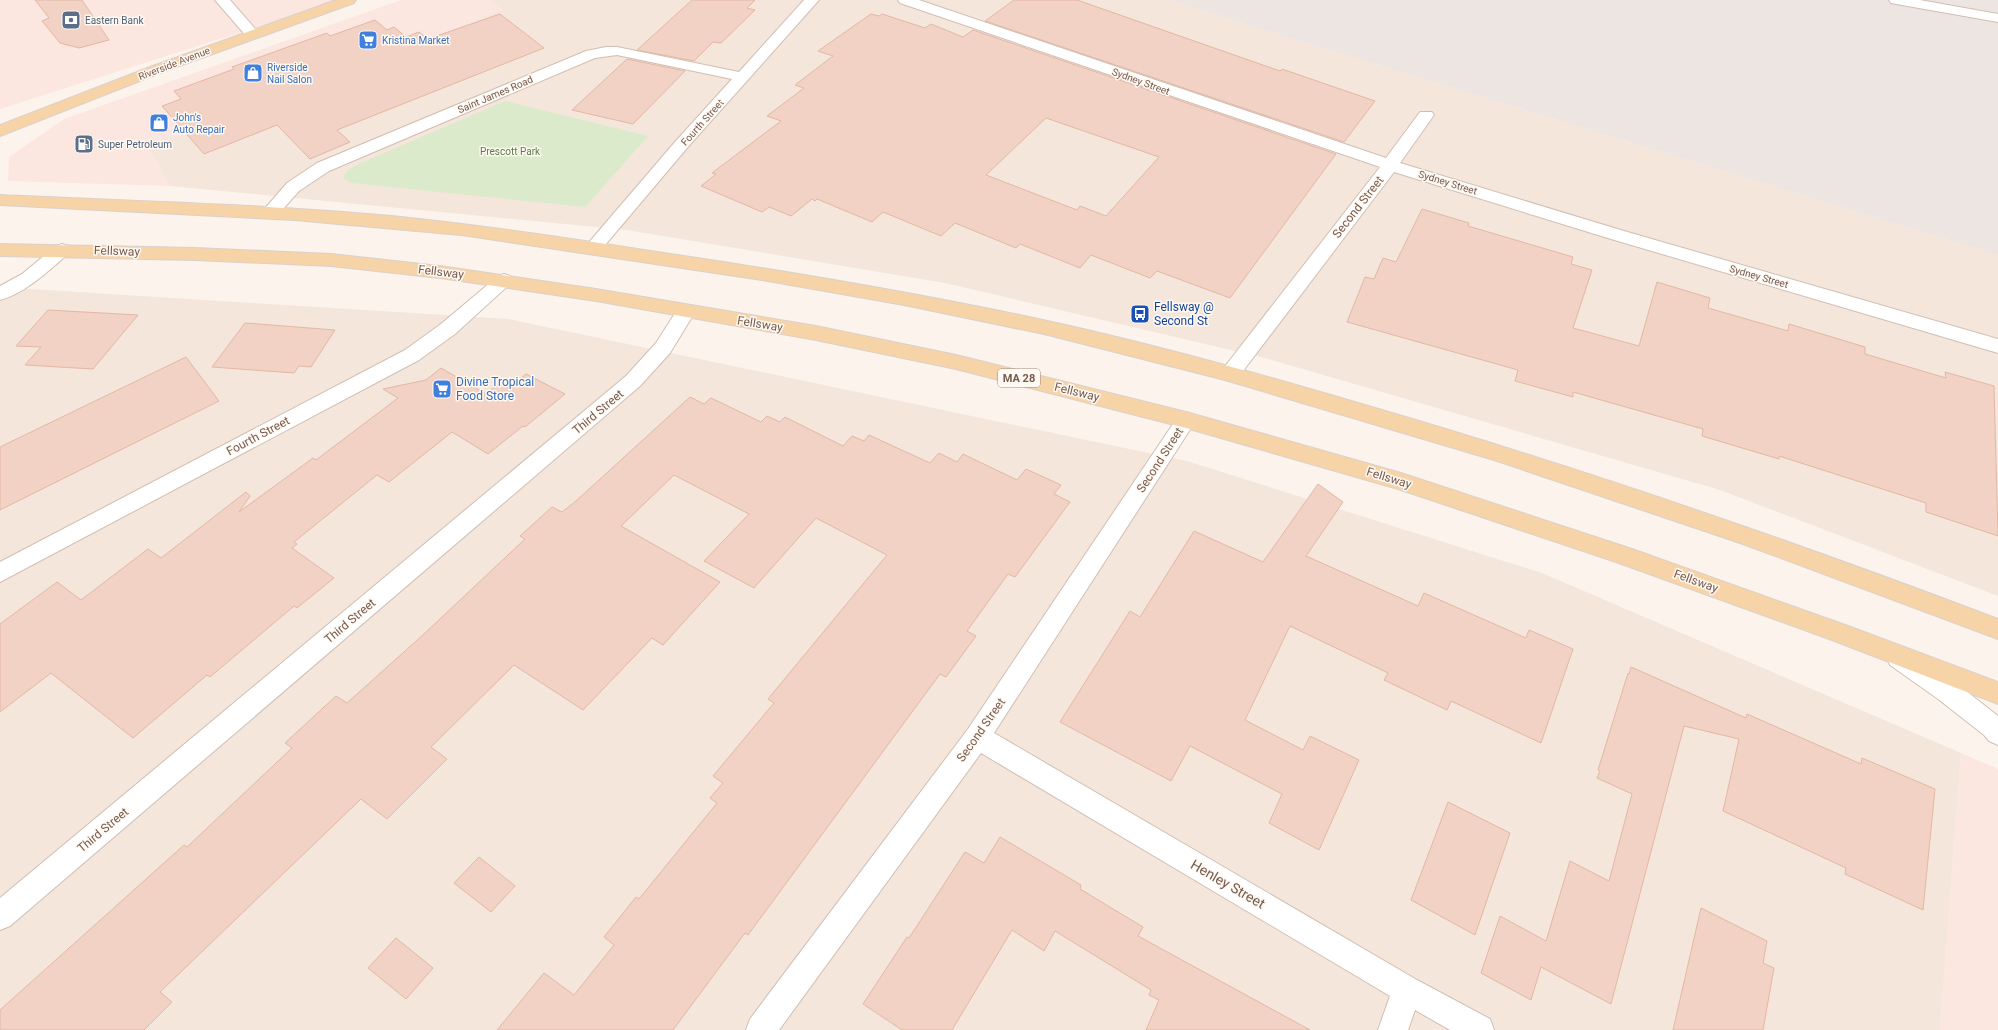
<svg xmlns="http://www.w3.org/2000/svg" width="1998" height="1030" font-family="Roboto,sans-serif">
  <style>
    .residential { fill: #f4e6da }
    .commercial { fill: #fce6e0 }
    .industrial { fill: #ece5e1 }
    .green { fill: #daeaca }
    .building { fill: #f1d2c4; stroke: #e3b7a5; fill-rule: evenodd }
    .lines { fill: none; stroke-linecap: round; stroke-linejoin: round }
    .minor-casing { stroke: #d1beb3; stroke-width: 2 }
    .major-casing { stroke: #d9d1cd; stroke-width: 2 }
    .minor { fill: #fff; fill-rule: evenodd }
    .major { fill: #f7d3a8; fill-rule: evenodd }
    .labels { text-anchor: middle; stroke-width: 3; stroke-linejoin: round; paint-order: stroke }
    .far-service-label { font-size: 10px; fill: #4e5e75; stroke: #fef9f2; text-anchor: start }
    .far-shop-label { font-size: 10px; fill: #366cbe; stroke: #fef9f2; text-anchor: start }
    .far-street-label { font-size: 10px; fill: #775a4e; stroke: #fef9f2 }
    .far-park-label { font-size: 10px; fill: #5b7c46; stroke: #fef9f2 }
    .shield { fill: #fef9f2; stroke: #a08a7f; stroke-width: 1 }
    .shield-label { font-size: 11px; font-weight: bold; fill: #775a4e }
    .street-label { font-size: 12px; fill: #775a4e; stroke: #fef9f2 }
    .transit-label { font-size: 12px; fill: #164399; stroke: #fef9f2; text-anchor: start }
    .shop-label { font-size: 12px; fill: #366cbe; stroke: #fef9f2; text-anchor: start }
    .near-street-label { font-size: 14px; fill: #775a4e; stroke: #fef9f2 }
  </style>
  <rect width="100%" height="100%" fill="#fcf4ec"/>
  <path class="residential" d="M 489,0 L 1171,0 L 1252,26 L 1998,255 L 1998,596 L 1720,490 L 1265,358 L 945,283 L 627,230 L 170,186 L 149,148 L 297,86 L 464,36 L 455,28 L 502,10 Z
    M 0,287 L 508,319 L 1187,461 L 1542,573 L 1961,753 L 1940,1030 L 0,1030 Z"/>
  <path class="commercial" d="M 0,0 L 342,0 L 0,109 Z
    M 401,0 L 489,0 L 503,10 L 456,28 L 464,36 L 297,86 L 149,148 L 170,186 L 8,181 L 9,157 L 64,119 Z
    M 1961,753 L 1998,769 L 1998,1030 L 1940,1030 Z"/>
  <path class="industrial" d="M 1171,0 L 1998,0 L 1998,255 L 1252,26 Z"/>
  <path class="green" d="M 505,101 L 648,136 L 585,207 L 352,183 L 344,179 L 344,176 L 348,170 L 361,163 Z"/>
  <path class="building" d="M 35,0 L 82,0 L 109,40 L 79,48 L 60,43 L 42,21 L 49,18 Z
    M 692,0 L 755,0 L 747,8 L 755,10 L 721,43 L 713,42 L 694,61 L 637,50 Z
    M 1014,0 L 1077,0 L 1280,71 L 1282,69 L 1375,101 L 1344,142 L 985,21 Z
    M 500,14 L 544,48 L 337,130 L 350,142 L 310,159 L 277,125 L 204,154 L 162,106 L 181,99 L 174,91 L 234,69 L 232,67 L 327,33 L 330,36 L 375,20 L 387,30 L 394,27 L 406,37 L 419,32 L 428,39 Z
    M 871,14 L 879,16 L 882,14 L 925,28 L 931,24 L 963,37 L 973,30 L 1336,154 L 1230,298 L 1157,271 L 1150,278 L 1091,255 L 1080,268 L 1020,244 L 1016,248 L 955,223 L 941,236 L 883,212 L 872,222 L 817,199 L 815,201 L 812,199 L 791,216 L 769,207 L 762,212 L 701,186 L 716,174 L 712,173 L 781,121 L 767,116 L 804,88 L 795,85 L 833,56 L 818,51 ZM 1046,118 L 1159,157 L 1106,216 L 1080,206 L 1077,210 L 986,175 Z
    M 627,59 L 685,71 L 633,124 L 572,110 Z
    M 1422,209 L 1469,223 L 1468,226 L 1573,257 L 1571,264 L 1592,270 L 1573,328 L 1639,346 L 1657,282 L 1710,298 L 1708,308 L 1788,331 L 1789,324 L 1865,347 L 1865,354 L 1946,378 L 1945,372 L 1994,386 L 1998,536 L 1926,512 L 1926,503 L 1779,456 L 1779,459 L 1702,436 L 1703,429 L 1573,392 L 1573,397 L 1515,381 L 1518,370 L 1347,322 L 1365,277 L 1374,279 L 1383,258 L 1396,262 Z
    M 48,310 L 138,315 L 93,369 L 25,365 L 41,347 L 16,346 Z
    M 245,323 L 335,330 L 311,367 L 299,366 L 294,373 L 212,367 Z
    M 186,357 L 219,401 L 0,510 L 0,447 Z
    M 441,368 L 486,394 L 499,383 L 509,388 L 526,374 L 565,394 L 525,427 L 523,426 L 488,454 L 452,432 L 389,482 L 377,475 L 294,542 L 297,544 L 292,548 L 334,578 L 297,608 L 294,606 L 210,677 L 207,675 L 133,738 L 51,673 L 0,712 L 0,624 L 57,582 L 81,600 L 148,549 L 161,558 L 246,492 L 250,496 L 239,512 L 313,458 L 316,460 L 398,398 L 383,389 L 426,380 Z
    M 690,397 L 704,404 L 711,398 L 761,422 L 767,416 L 780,422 L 785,417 L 843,446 L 852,436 L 864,441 L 869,435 L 930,463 L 939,453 L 957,462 L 963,454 L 1017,480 L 1026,469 L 1061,485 L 1054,494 L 1070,502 L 1015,577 L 1008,574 L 967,631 L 976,636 L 946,677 L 940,674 L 748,935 L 745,933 L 673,1030 L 497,1030 L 544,973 L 574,995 L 614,945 L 604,937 L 636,897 L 639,899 L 717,803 L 710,798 L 723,783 L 713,776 L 774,703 L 768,699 L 887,555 L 816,518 L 754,588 L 704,561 L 749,514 L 674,475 L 621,526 L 720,582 L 663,645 L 652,638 L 583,710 L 514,665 L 431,747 L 447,759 L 387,819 L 361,799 L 160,992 L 172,1002 L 144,1030 L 0,1030 L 0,1010 L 184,845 L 187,847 L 292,748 L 285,743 L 336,696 L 347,703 L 424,634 L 525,539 L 520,536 L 552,507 L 562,512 L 576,501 Z
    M 1318,484 L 1343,502 L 1306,556 L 1418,606 L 1424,593 L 1526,638 L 1529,630 L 1573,649 L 1541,743 L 1451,701 L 1447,710 L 1384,680 L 1388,673 L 1290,626 L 1245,720 L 1303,750 L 1310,736 L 1359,760 L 1319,850 L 1269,823 L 1282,794 L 1190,746 L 1171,781 L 1060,722 L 1130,611 L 1140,617 L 1194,531 L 1263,562 Z
    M 1631,667 L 1746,718 L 1747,714 L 1861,764 L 1862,758 L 1935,789 L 1923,910 L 1845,874 L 1846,868 L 1723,811 L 1739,739 L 1684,726 L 1611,1004 L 1541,967 L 1531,1000 L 1481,973 L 1500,916 L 1546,941 L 1570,861 L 1609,881 L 1632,794 L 1597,778 L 1600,771 L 1598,770 L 1628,673 L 1629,674 Z
    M 1448,802 L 1510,833 L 1475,935 L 1411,900 Z
    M 1000,837 L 1081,885 L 1080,889 L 1143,927 L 1138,936 L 1310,1030 L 1146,1030 L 1159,1000 L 1149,995 L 1151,990 L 1055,931 L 1044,951 L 1012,930 L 952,1030 L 902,1030 L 863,1004 L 907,937 L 909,938 L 965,852 L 984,863 Z
    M 479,857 L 515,886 L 491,912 L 454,883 Z
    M 1701,908 L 1767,941 L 1763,963 L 1774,968 L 1763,1030 L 1673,1030 Z
    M 396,938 L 433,968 L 406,999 L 368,968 Z"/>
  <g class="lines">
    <g class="minor-casing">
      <path id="minor" d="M 215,0 L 230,0 L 257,31 L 259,34 L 257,37 L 247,37 Z
        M 804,0 L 819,0 L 687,148 L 600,251 L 594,253 L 588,251 L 585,247 L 675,142 L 732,79 L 617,55 L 595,58 L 329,171 L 299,191 L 276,217 L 270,218 L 264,217 L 261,213 L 287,183 L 317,163 L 586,51 L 606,47 L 617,47 L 739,72 Z
        M 898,0 L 919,0 L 1386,158 L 1420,112 L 1432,112 L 1434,115 L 1400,163 L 1624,231 L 1998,339 L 1998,353 L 1611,239 L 1394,172 L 1237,379 L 1230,381 L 1223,379 L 1220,374 L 1223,369 L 1380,167 L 900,3 Z
        M 1889,0 L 1920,0 L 1998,14 L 1998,22 L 1896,4 L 1891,3 Z
        M 62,244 L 68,246 L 71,250 L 68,254 C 48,271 26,293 0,300 L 0,286 L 22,274 L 56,246 Z
        M 504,274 L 510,276 L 513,280 L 510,284 L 455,334 L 419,360 L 0,582 L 0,562 L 405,350 L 441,324 L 498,276 Z
        M 686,306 L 693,307 L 695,312 L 670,353 L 640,386 L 10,926 L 0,930 L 0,898 L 626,376 L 656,343 L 679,307 Z
        M 1186,412 L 1193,415 L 1196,420 L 1193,425 L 994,733 L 1417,980 L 1490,1019 L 1494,1030 L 1450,1030 L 1415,1010 L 1408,1030 L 1378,1030 L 1390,996 L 981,753 L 779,1030 L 746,1030 L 750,1019 L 968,729 L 1179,415 Z
        M 1899,648 L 1908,651 L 1956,683 L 1998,716 L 1998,745 L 1989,741 L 1984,735 L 1938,699 L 1890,665 L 1887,658 L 1890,651 Z"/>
    </g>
    <g class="major-casing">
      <path id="major" d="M 336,0 L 356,0 L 354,3 L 160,73 L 0,136 L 0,125 L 150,67 Z
        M 0,195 C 130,201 261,204 391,216 C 481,225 569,238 657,252 C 787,271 916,293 1043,320 C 1158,345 1270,377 1382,410 C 1590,471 1795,542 1998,619 L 1998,639 L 1743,544 L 1494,460 L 1225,380 L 1044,334 L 904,305 L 762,280 L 461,235 L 294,220 L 0,205 Z
        M 0,244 L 195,248 L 331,254 L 440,266 L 596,289 L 816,326 L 956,355 L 1186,412 L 1401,473 L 1632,549 L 1848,626 L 1998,682 L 1998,704 L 1832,640 L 1616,562 L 1398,489 L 1186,428 L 956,369 L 816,340 L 596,301 L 440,278 L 331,266 L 195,260 L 0,256 Z"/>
    </g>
    <use href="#minor" class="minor"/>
    <use href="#major" class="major"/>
  </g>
  <defs>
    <g id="bank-square" transform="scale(1)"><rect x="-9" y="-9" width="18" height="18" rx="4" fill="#5c6f8a" stroke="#fef9f2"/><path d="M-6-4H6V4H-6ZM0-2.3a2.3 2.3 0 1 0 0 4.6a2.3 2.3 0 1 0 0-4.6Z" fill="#fff"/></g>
    <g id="supermarket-square" transform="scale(1)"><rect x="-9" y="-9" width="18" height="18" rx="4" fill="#3f7fe0" stroke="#fef9f2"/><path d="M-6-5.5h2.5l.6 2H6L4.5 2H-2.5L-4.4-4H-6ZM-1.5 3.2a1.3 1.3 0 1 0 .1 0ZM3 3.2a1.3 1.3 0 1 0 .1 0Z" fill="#fff"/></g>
    <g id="shop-square" transform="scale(1)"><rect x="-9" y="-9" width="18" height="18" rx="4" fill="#3f7fe0" stroke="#fef9f2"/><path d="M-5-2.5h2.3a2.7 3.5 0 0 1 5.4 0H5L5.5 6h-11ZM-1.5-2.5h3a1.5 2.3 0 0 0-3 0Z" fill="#fff"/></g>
    <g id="fuel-square" transform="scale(1)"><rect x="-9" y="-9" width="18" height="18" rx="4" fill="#5c6f8a" stroke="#fef9f2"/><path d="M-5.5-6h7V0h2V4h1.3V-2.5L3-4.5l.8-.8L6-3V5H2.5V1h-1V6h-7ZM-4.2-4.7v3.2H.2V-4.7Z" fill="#fff"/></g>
    <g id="bus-square" transform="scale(1)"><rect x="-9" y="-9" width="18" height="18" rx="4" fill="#1a4fb4" stroke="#fef9f2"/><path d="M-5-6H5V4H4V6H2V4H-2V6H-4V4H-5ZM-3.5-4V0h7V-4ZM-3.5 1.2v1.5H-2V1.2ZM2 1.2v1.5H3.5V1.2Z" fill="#fff"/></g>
  </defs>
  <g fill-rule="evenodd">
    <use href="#bank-square" x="71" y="20"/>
    <use href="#supermarket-square" x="368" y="40"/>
    <use href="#shop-square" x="253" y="73"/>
    <use href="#shop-square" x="159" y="123"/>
    <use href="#fuel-square" x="84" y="144"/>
    <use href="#bus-square" x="1140" y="314"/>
    <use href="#supermarket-square" x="442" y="389"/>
  </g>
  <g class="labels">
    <g class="far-service-label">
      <text x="85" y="24">Eastern Bank</text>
      <text x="98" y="148">Super Petroleum</text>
    </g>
    <g class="far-shop-label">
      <text x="382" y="44">Kristina Market</text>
      <text x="267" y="71">Riverside<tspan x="267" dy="12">Nail Salon</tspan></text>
      <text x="173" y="121">John's<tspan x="173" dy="12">Auto Repair</tspan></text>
    </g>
    <g class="far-street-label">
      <text transform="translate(174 63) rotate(-21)" y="4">Riverside Avenue</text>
      <text transform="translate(1141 81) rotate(20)" y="4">Sydney Street</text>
      <text transform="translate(495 94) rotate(-23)" y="4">Saint James Road</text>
      <text transform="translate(702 122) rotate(-48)" y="4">Fourth Street</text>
      <text transform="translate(1448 182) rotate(17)" y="4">Sydney Street</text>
      <text transform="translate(1759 276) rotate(16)" y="4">Sydney Street</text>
    </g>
    <g class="far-park-label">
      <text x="510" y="155">Prescott Park</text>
    </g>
    <rect class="shield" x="998" y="369" width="42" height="18" rx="3"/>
    <g class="shield-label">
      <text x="1019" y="382">MA 28</text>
    </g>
    <g class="street-label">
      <text transform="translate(1358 207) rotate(-52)" y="4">Second Street</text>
      <text transform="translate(117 251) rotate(2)" y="4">Fellsway</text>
      <text transform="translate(441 272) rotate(7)" y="4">Fellsway</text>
      <text transform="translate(760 324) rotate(9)" y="4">Fellsway</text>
      <text transform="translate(1077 392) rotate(14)" y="4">Fellsway</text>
      <text transform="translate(598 412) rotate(-40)" y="4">Third Street</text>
      <text transform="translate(258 436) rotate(-28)" y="4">Fourth Street</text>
      <text transform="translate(1160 460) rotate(-57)" y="4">Second Street</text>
      <text transform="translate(1389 478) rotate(17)" y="4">Fellsway</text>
      <text transform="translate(1696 581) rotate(20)" y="4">Fellsway</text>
      <text transform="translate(350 621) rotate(-40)" y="4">Third Street</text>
      <text transform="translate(981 730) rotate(-55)" y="4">Second Street</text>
      <text transform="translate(103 830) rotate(-40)" y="4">Third Street</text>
    </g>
    <g class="transit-label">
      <text x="1154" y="311">Fellsway @<tspan x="1154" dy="14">Second St</tspan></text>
    </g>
    <g class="shop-label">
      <text x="456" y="386">Divine Tropical<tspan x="456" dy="14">Food Store</tspan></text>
    </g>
    <g class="near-street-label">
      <text transform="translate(1228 884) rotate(30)" y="5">Henley Street</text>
    </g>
  </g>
</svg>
